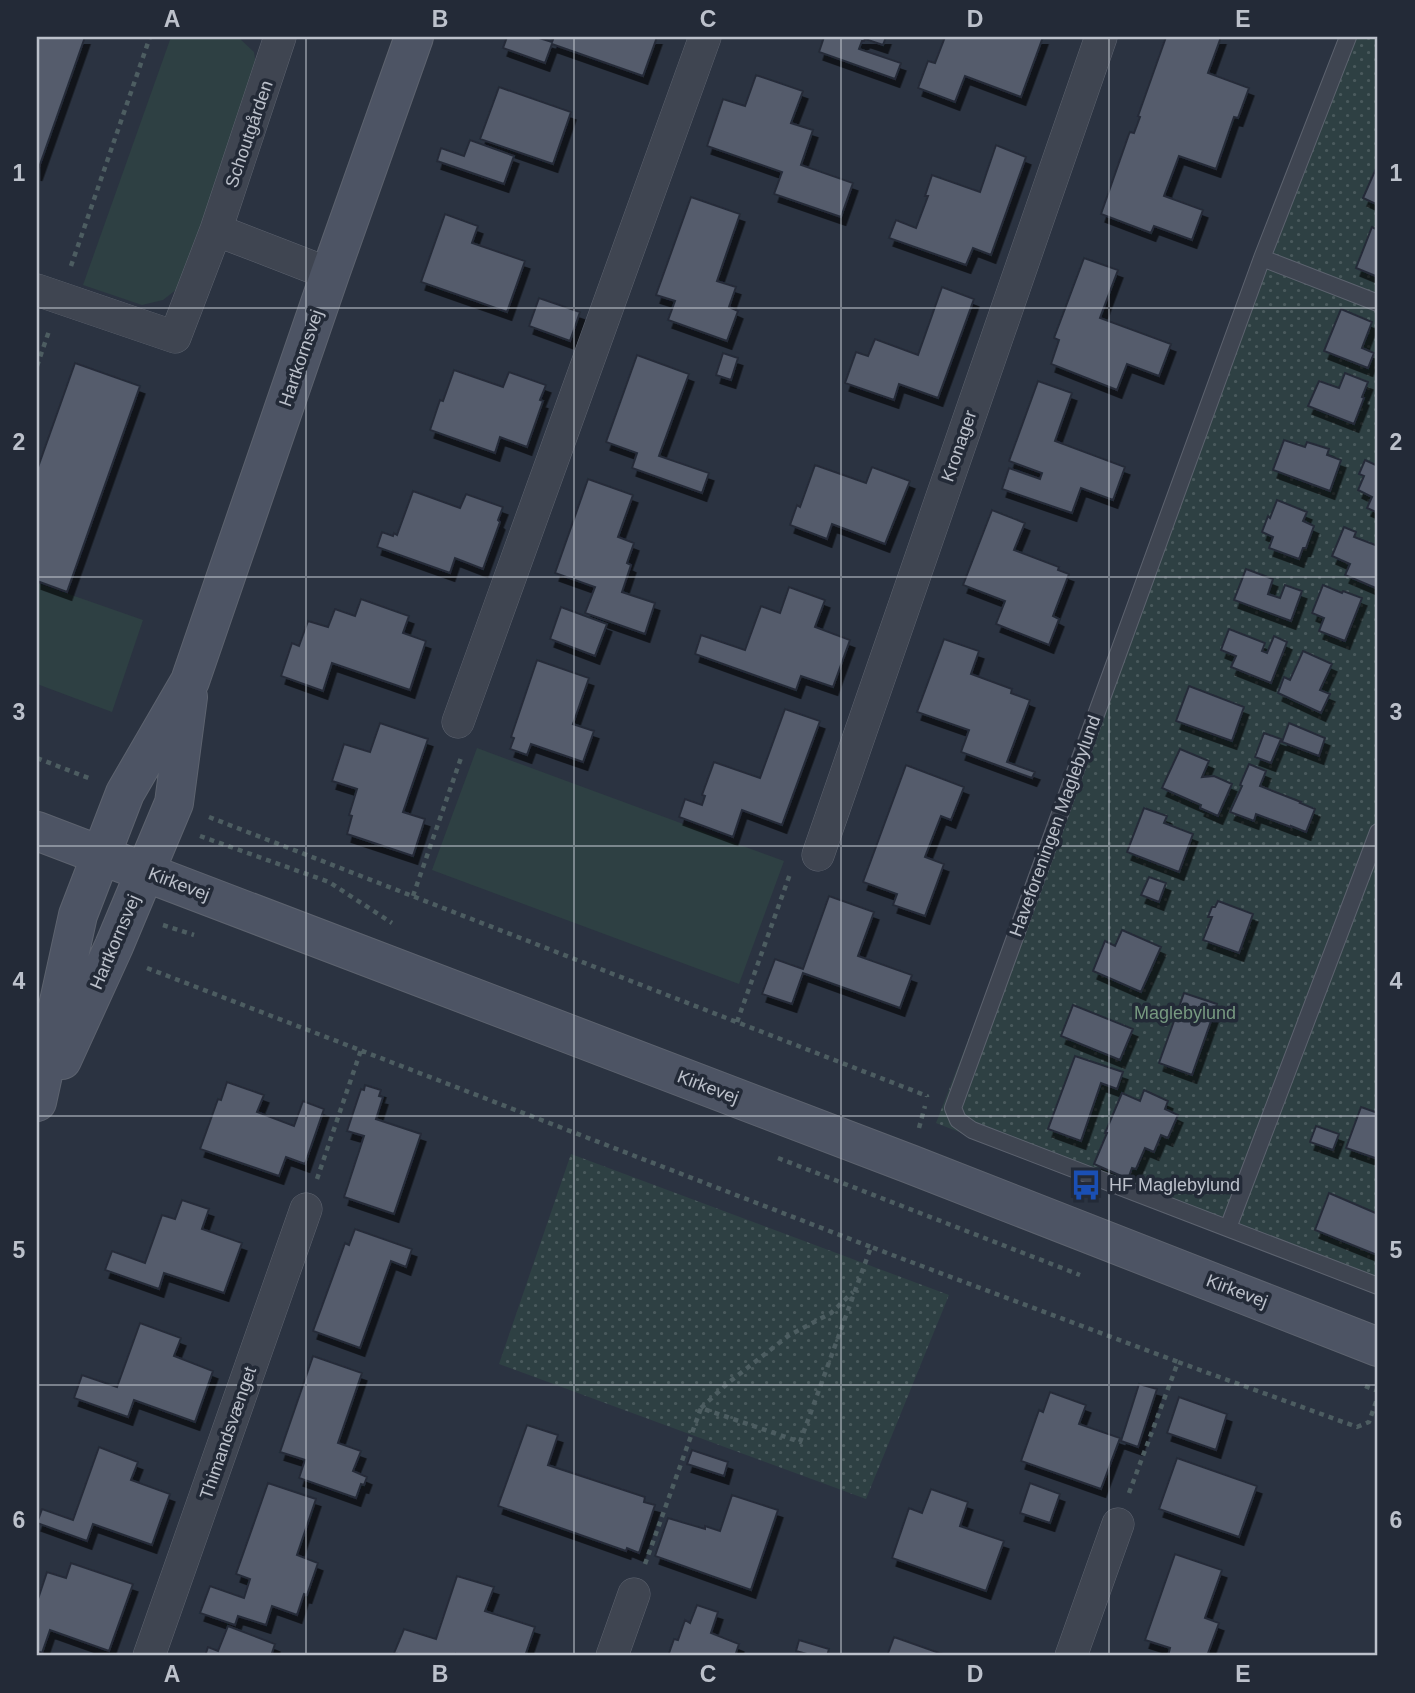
<svg xmlns="http://www.w3.org/2000/svg" width="1415" height="1693" font-family="Helvetica,sans-serif">
  <style>
    .grass { fill: #2e4043 }
    .park { fill: url(#park-dots) }
    .building { fill: #545c6c; stroke: #252c39; stroke-width: 2; filter: url(#shadow) }
    .lines { fill: none; stroke-linecap: round; stroke-linejoin: round }
    .lane-casing { stroke: #5d636f; stroke-width: 18 }
    .street-casing { stroke: #5d636f; stroke-width: 33 }
    .secondary-casing { stroke: #5d636f; stroke-width: 40 }
    .path { stroke: #4d5d61; stroke-width: 4.5; stroke-dasharray: 5 5; stroke-linecap: butt }
    .lane { stroke: #3f4551; stroke-width: 16 }
    .street { stroke: #3f4551; stroke-width: 32 }
    .secondary { stroke: #4d5464; stroke-width: 38 }
    .grid { fill: none; stroke: #bcc1cb; stroke-width: 2; stroke-opacity: 0.55 }
    .labels { text-anchor: middle; stroke-width: 7; stroke-linejoin: round; paint-order: stroke }
    .street-label { font-size: 18px; fill: #bcc1cb; stroke: #232a37 }
    .park-label { font-size: 18px; fill: #769980; stroke: #232a37 }
    .poi-label { font-size: 18px; fill: #bcc1cb; stroke: #232a37; text-anchor: start }
    .neatline { fill: none; stroke: #bcc1cb; stroke-width: 2.5 }
    .grid-label { font-size: 23px; text-anchor: middle; font-weight: bold; fill: #bcc1cb }
  </style>
  <defs>
    <pattern id="park-dots" width="8" height="8" patternUnits="userSpaceOnUse" patternTransform="scale(1.75)"><rect width="8" height="8" fill="#2e4043"/><path d="M2 2h.1M6 6h.1" fill="none" stroke="#4a5a5d" stroke-width="1.8" stroke-linecap="round"/></pattern>
    <filter id="shadow"><feDropShadow dx="4.5" dy="8" stdDeviation="0" flood-color="#0009"/></filter>
  </defs>
  <rect width="100%" height="100%" fill="#2b3341"/>
  <path class="grass" d="M 171,37 L 238,37 L 254,52 L 257,72 L 188,271 L 177,289 L 163,300 L 142,305 L 83,285 Z
    M 37,583 L 143,620 L 112,712 L 37,684 Z
    M 477,748 L 784,861 L 739,984 L 432,870 Z"/>
  <path class="park" d="M 1357,37 L 1378,37 L 1378,1294 L 936,1123 Z
    M 571,1154 L 949,1295 L 866,1499 L 499,1364 Z"/>
  <path class="building" d="M 37,37 L 85,37 L 37,173 Z
    M 507,37 L 536,37 L 552,42 L 554,37 L 657,37 L 643,76 L 552,44 L 545,63 L 503,48 Z
    M 824,37 L 886,37 L 883,45 L 865,39 L 864,41 L 862,41 L 859,49 L 901,63 L 895,79 L 819,52 Z
    M 945,37 L 1043,37 L 1021,97 L 965,76 L 955,102 L 918,88 L 928,61 L 935,63 Z
    M 1166,37 L 1221,37 L 1208,73 L 1249,88 L 1238,118 L 1234,117 L 1216,169 L 1179,156 L 1164,196 L 1203,210 L 1192,240 L 1154,226 L 1151,233 L 1101,214 L 1129,134 L 1130,132 L 1134,133 L 1140,117 L 1138,116 Z
    M 756,75 L 803,91 L 791,123 L 813,130 L 801,165 L 853,183 L 841,217 L 774,194 L 782,172 L 707,146 L 723,99 L 745,106 Z
    M 499,87 L 571,112 L 553,164 L 480,139 Z
    M 470,140 L 514,156 L 504,184 L 437,161 L 441,148 L 464,156 Z
    M 996,145 L 1026,157 L 991,255 L 973,248 L 966,265 L 889,238 L 896,220 L 916,228 L 928,196 L 925,196 L 932,175 L 980,192 Z
    M 1378,164 L 1378,205 L 1363,198 Z
    M 691,197 L 740,214 L 717,281 L 736,287 L 729,307 L 738,311 L 727,341 L 668,320 L 675,301 L 656,295 Z
    M 445,214 L 478,226 L 472,243 L 525,261 L 507,312 L 421,282 Z
    M 1372,227 L 1378,230 L 1378,277 L 1356,268 Z
    M 1084,258 L 1118,270 L 1100,318 L 1171,344 L 1159,376 L 1127,364 L 1117,390 L 1051,364 L 1059,340 L 1054,338 Z
    M 942,287 L 974,299 L 938,398 L 899,384 L 894,400 L 845,383 L 856,352 L 868,356 L 875,339 L 918,355 Z
    M 539,298 L 580,312 L 570,341 L 529,326 Z
    M 1341,309 L 1372,322 L 1362,348 L 1374,353 L 1368,368 L 1324,351 Z
    M 723,353 L 738,358 L 731,380 L 716,375 Z
    M 637,355 L 689,374 L 659,456 L 709,473 L 702,493 L 632,468 L 637,453 L 606,442 Z
    M 75,363 L 140,386 L 67,592 L 37,581 L 37,470 Z
    M 454,370 L 503,387 L 509,372 L 546,385 L 540,400 L 543,401 L 527,447 L 500,437 L 495,453 L 430,430 L 440,400 L 443,401 Z
    M 1345,373 L 1368,382 L 1362,397 L 1364,398 L 1354,424 L 1308,406 L 1319,381 L 1339,388 Z
    M 1038,381 L 1072,393 L 1055,441 L 1125,467 L 1113,500 L 1081,488 L 1072,513 L 1002,489 L 1009,468 L 1040,479 L 1042,473 L 1009,461 Z
    M 1284,440 L 1305,447 L 1307,442 L 1329,449 L 1327,455 L 1341,460 L 1330,491 L 1273,470 Z
    M 1365,460 L 1378,466 L 1378,513 L 1367,508 L 1372,497 L 1358,490 L 1364,476 L 1359,474 Z
    M 815,465 L 866,483 L 872,467 L 910,481 L 885,544 L 832,524 L 827,539 L 790,525 L 797,505 L 800,507 Z
    M 588,479 L 633,495 L 618,537 L 634,543 L 627,563 L 631,565 L 622,592 L 655,603 L 645,634 L 585,613 L 595,587 L 555,573 Z
    M 413,491 L 460,508 L 466,494 L 503,507 L 498,520 L 500,522 L 483,569 L 455,558 L 450,573 L 377,547 L 382,532 L 393,536 L 394,533 L 397,535 Z
    M 1277,500 L 1307,512 L 1303,521 L 1314,526 L 1306,548 L 1303,548 L 1299,559 L 1269,548 L 1273,537 L 1262,532 L 1268,516 L 1270,518 Z
    M 992,510 L 1025,523 L 1014,550 L 1059,567 L 1058,570 L 1069,574 L 1053,616 L 1059,619 L 1049,645 L 996,624 L 1005,601 L 963,585 Z
    M 1344,527 L 1356,532 L 1354,537 L 1378,546 L 1378,589 L 1345,575 L 1350,564 L 1332,556 Z
    M 1246,569 L 1273,579 L 1268,594 L 1280,598 L 1285,585 L 1302,591 L 1291,621 L 1234,600 Z
    M 1323,585 L 1342,593 L 1343,591 L 1362,598 L 1345,641 L 1319,631 L 1324,618 L 1312,613 Z
    M 789,587 L 825,600 L 815,627 L 850,640 L 833,687 L 801,676 L 796,690 L 695,654 L 701,635 L 745,650 L 761,606 L 780,613 Z
    M 361,599 L 409,616 L 403,633 L 426,641 L 410,690 L 332,663 L 323,691 L 281,676 L 292,643 L 299,646 L 308,621 L 328,627 L 335,609 L 355,616 Z
    M 561,607 L 607,624 L 595,656 L 550,639 Z
    M 1229,629 L 1265,643 L 1262,651 L 1267,653 L 1274,636 L 1287,642 L 1271,683 L 1231,667 L 1236,656 L 1221,650 Z
    M 944,639 L 979,651 L 971,674 L 1012,689 L 1011,693 L 1030,700 L 1007,762 L 1035,772 L 1032,778 L 961,752 L 969,730 L 917,712 Z
    M 1303,651 L 1332,664 L 1320,690 L 1330,694 L 1321,713 L 1278,693 L 1284,677 L 1290,680 Z
    M 537,660 L 589,678 L 573,724 L 594,731 L 583,762 L 531,744 L 527,755 L 510,749 L 514,738 L 511,737 Z
    M 1189,686 L 1244,707 L 1232,741 L 1176,721 Z
    M 785,709 L 820,721 L 782,825 L 742,810 L 733,837 L 679,817 L 685,799 L 702,805 L 705,796 L 702,795 L 714,762 L 760,778 Z
    M 380,723 L 428,739 L 403,812 L 425,819 L 413,856 L 347,834 L 352,816 L 349,815 L 357,789 L 332,781 L 344,744 L 370,752 Z
    M 1289,723 L 1325,738 L 1319,756 L 1282,742 Z
    M 1264,733 L 1281,739 L 1271,763 L 1255,757 Z
    M 1180,749 L 1209,761 L 1202,777 L 1214,776 L 1232,784 L 1218,816 L 1200,808 L 1201,805 L 1162,788 Z
    M 1249,764 L 1266,771 L 1260,786 L 1301,802 L 1300,803 L 1315,809 L 1306,832 L 1291,826 L 1291,827 L 1256,814 L 1254,821 L 1230,812 L 1242,786 L 1240,785 Z
    M 906,765 L 964,787 L 951,820 L 941,816 L 925,857 L 944,864 L 925,916 L 893,905 L 897,894 L 863,882 Z
    M 1144,808 L 1167,816 L 1164,823 L 1193,834 L 1179,872 L 1127,852 Z
    M 1149,877 L 1166,883 L 1159,902 L 1141,895 Z
    M 829,896 L 874,912 L 858,956 L 912,975 L 900,1008 L 803,973 L 792,1004 L 762,994 L 775,959 L 803,969 Z
    M 1218,901 L 1253,914 L 1239,953 L 1203,940 L 1212,917 L 1208,917 L 1212,907 L 1215,907 Z
    M 1122,930 L 1161,947 L 1141,992 L 1093,971 L 1105,941 L 1115,946 Z
    M 1184,993 L 1217,1004 L 1192,1075 L 1159,1063 Z
    M 1073,1005 L 1133,1029 L 1120,1060 L 1061,1036 Z
    M 1075,1056 L 1123,1072 L 1117,1089 L 1101,1083 L 1081,1141 L 1048,1129 Z
    M 227,1082 L 264,1095 L 257,1112 L 294,1126 L 303,1101 L 324,1109 L 305,1164 L 286,1157 L 279,1176 L 200,1149 L 218,1099 L 221,1100 Z
    M 365,1085 L 381,1090 L 379,1096 L 383,1097 L 376,1119 L 421,1134 L 394,1214 L 344,1197 L 364,1136 L 347,1131 L 361,1089 L 364,1090 Z
    M 1144,1090 L 1168,1101 L 1165,1109 L 1178,1115 L 1168,1138 L 1161,1135 L 1154,1152 L 1145,1148 L 1136,1169 L 1132,1168 L 1128,1179 L 1094,1164 L 1107,1133 L 1105,1133 L 1122,1093 L 1140,1101 Z
    M 1361,1107 L 1378,1113 L 1378,1159 L 1346,1148 Z
    M 1316,1126 L 1339,1134 L 1333,1150 L 1310,1142 Z
    M 1329,1193 L 1378,1214 L 1378,1251 L 1377,1255 L 1315,1230 Z
    M 182,1200 L 209,1209 L 202,1229 L 242,1243 L 224,1293 L 164,1273 L 159,1289 L 105,1270 L 112,1251 L 145,1263 L 162,1215 L 175,1219 Z
    M 355,1229 L 412,1249 L 406,1267 L 391,1261 L 360,1348 L 313,1331 L 345,1243 L 349,1245 Z
    M 140,1323 L 181,1338 L 174,1356 L 213,1371 L 195,1422 L 134,1400 L 128,1417 L 74,1398 L 82,1375 L 117,1387 Z
    M 313,1356 L 362,1373 L 338,1443 L 361,1451 L 353,1471 L 367,1477 L 364,1485 L 361,1484 L 356,1498 L 299,1478 L 305,1460 L 280,1452 Z
    M 1139,1384 L 1157,1389 L 1138,1447 L 1121,1441 Z
    M 1050,1392 L 1086,1405 L 1079,1424 L 1120,1438 L 1101,1489 L 1021,1461 L 1039,1410 L 1043,1412 Z
    M 1179,1397 L 1227,1414 L 1216,1450 L 1167,1433 Z
    M 527,1425 L 558,1435 L 548,1465 L 645,1497 L 644,1502 L 655,1505 L 639,1553 L 627,1548 L 626,1551 L 498,1506 Z
    M 99,1447 L 138,1462 L 131,1480 L 170,1494 L 152,1545 L 93,1524 L 87,1541 L 37,1523 L 42,1509 L 73,1520 Z
    M 692,1450 L 728,1462 L 724,1476 L 687,1464 Z
    M 1177,1458 L 1257,1486 L 1239,1537 L 1159,1509 Z
    M 268,1483 L 316,1499 L 297,1555 L 318,1563 L 307,1595 L 304,1594 L 297,1615 L 272,1606 L 266,1625 L 238,1616 L 235,1625 L 200,1613 L 210,1586 L 244,1598 L 250,1579 L 236,1574 Z
    M 1030,1483 L 1060,1494 L 1050,1523 L 1020,1513 Z
    M 931,1489 L 968,1502 L 960,1526 L 1004,1541 L 986,1591 L 892,1558 L 909,1508 L 922,1513 Z
    M 732,1495 L 778,1510 L 751,1590 L 655,1556 L 668,1518 L 705,1529 L 705,1526 L 720,1531 Z
    M 1175,1554 L 1222,1570 L 1205,1618 L 1219,1623 L 1207,1656 L 1209,1656 L 1168,1656 L 1170,1648 L 1145,1640 Z
    M 71,1563 L 133,1584 L 109,1651 L 50,1630 L 42,1653 L 37,1651 L 37,1602 L 47,1572 L 66,1578 Z
    M 457,1576 L 494,1587 L 485,1611 L 535,1627 L 525,1656 L 463,1656 L 456,1654 L 455,1656 L 405,1656 L 394,1653 L 404,1629 L 436,1639 Z
    M 697,1605 L 718,1612 L 711,1633 L 739,1644 L 735,1656 L 668,1656 L 674,1639 L 678,1640 L 685,1620 L 690,1623 Z
    M 228,1626 L 275,1644 L 271,1656 L 205,1656 L 208,1647 L 218,1651 Z
    M 894,1637 L 948,1656 L 887,1656 Z
    M 799,1640 L 829,1649 L 827,1656 L 814,1656 L 796,1651 Z"/>
  <g class="lines">
    <g class="lane-casing">
      <path id="lane" d="M 1348,37 L 1262,258 L 953,1108 L 958,1120 L 972,1130 L 1378,1286
        M 1262,258 L 1378,303
        M 1228,1228 L 1378,832"/>
    </g>
    <g class="street-casing">
      <path id="street" d="M 216,230 L 330,274
        M 37,290 L 175,337 L 216,230 L 280,37
        M 458,722 L 705,37
        M 818,855 L 1101,37
        M 149,1656 L 306,1209
        M 612,1656 L 634,1594
        M 1071,1656 L 1118,1524"/>
    </g>
    <g class="secondary-casing">
      <path id="secondary" d="M 37,831 L 910,1164 L 1378,1347
        M 62,1060 L 114,946 L 174,803 L 188,697
        M 37,1102 L 78,915 L 125,793 L 190,681 L 330,274 L 414,37"/>
    </g>
    <path class="path" d="M 71,266 L 150,37
      M 37,366 L 49,331
      M 37,758 L 91,779
      M 209,817 L 927,1096 L 927,1097
      M 200,836 L 329,882 L 392,923
      M 413,896 L 462,755
      M 163,925 L 194,935
      M 147,968 L 871,1247
      M 737,1022 L 790,874
      M 919,1128 L 925,1106
      M 778,1158 L 1080,1275
      M 317,1179 L 361,1050
      M 1365,1386 L 1378,1391
      M 701,1408 L 728,1383 L 788,1336 L 831,1313 L 853,1292
      M 1129,1493 L 1178,1362 L 1357,1427 L 1369,1422 L 1378,1396
      M 645,1564 L 701,1408 L 800,1442 L 871,1247 L 1178,1362"/>
    <use href="#lane" class="lane"/>
    <use href="#street" class="street"/>
    <use href="#secondary" class="secondary"/>
  </g>
  <path class="grid" d="M 306,37 L 306,1656M 574,37 L 574,1656M 841,37 L 841,1656M 1109,37 L 1109,1656M 37,308 L 1378,308M 37,577 L 1378,577M 37,846 L 1378,846M 37,1116 L 1378,1116M 37,1385 L 1378,1385"/>
  <defs>
    <g id="bus-bare" transform="scale(2.415)"><path d="M-5-6H5V4H4V6H2V4H-2V6H-4V4H-5ZM-3.5-4V0h7V-4ZM-3.5 1.2v1.5H-2V1.2ZM2 1.2v1.5H3.5V1.2Z" fill="#1a4fb4" stroke="#232a37" stroke-width="2.5" paint-order="stroke"/></g>
  </defs>
  <g fill-rule="evenodd">
    <use href="#bus-bare" x="1086" y="1185"/>
  </g>
  <g class="labels">
    <g class="street-label">
      <text transform="translate(249 134) rotate(-71)" y="6">Schoutgården</text>
      <text transform="translate(301 358) rotate(-71)" y="6">Hartkornsvej</text>
      <text transform="translate(959 446) rotate(-71)" y="6">Kronager</text>
      <text transform="translate(1055 826) rotate(-70)" y="6">Haveforeningen Maglebylund</text>
      <text transform="translate(179 884) rotate(21)" y="6">Kirkevej</text>
      <text transform="translate(115 942) rotate(-67)" y="6">Hartkornsvej</text>
      <text transform="translate(708 1087) rotate(21)" y="6">Kirkevej</text>
      <text transform="translate(1237 1291) rotate(21)" y="6">Kirkevej</text>
      <text transform="translate(228 1433) rotate(-71)" y="6">Thimandsvænget</text>
    </g>
    <g class="park-label">
      <text x="1185" y="1019">Maglebylund</text>
    </g>
    <g class="poi-label">
      <text x="1109" y="1191">HF Maglebylund</text>
    </g>
  </g>
  <rect width="1415" height="1693" fill="none" stroke="#232a37" stroke-width="77"/>
  <rect x="38" y="38" width="1338" height="1616" class="neatline"/>
  <g class="grid-label">
    <text x="172" y="27">A</text>
    <text x="440" y="27">B</text>
    <text x="708" y="27">C</text>
    <text x="975" y="27">D</text>
    <text x="1243" y="27">E</text>
    <text x="19" y="181">1</text>
    <text x="1396" y="181">1</text>
    <text x="19" y="450">2</text>
    <text x="1396" y="450">2</text>
    <text x="19" y="720">3</text>
    <text x="1396" y="720">3</text>
    <text x="19" y="989">4</text>
    <text x="1396" y="989">4</text>
    <text x="19" y="1258">5</text>
    <text x="1396" y="1258">5</text>
    <text x="19" y="1528">6</text>
    <text x="1396" y="1528">6</text>
    <text x="172" y="1682">A</text>
    <text x="440" y="1682">B</text>
    <text x="708" y="1682">C</text>
    <text x="975" y="1682">D</text>
    <text x="1243" y="1682">E</text>
  </g>
</svg>
